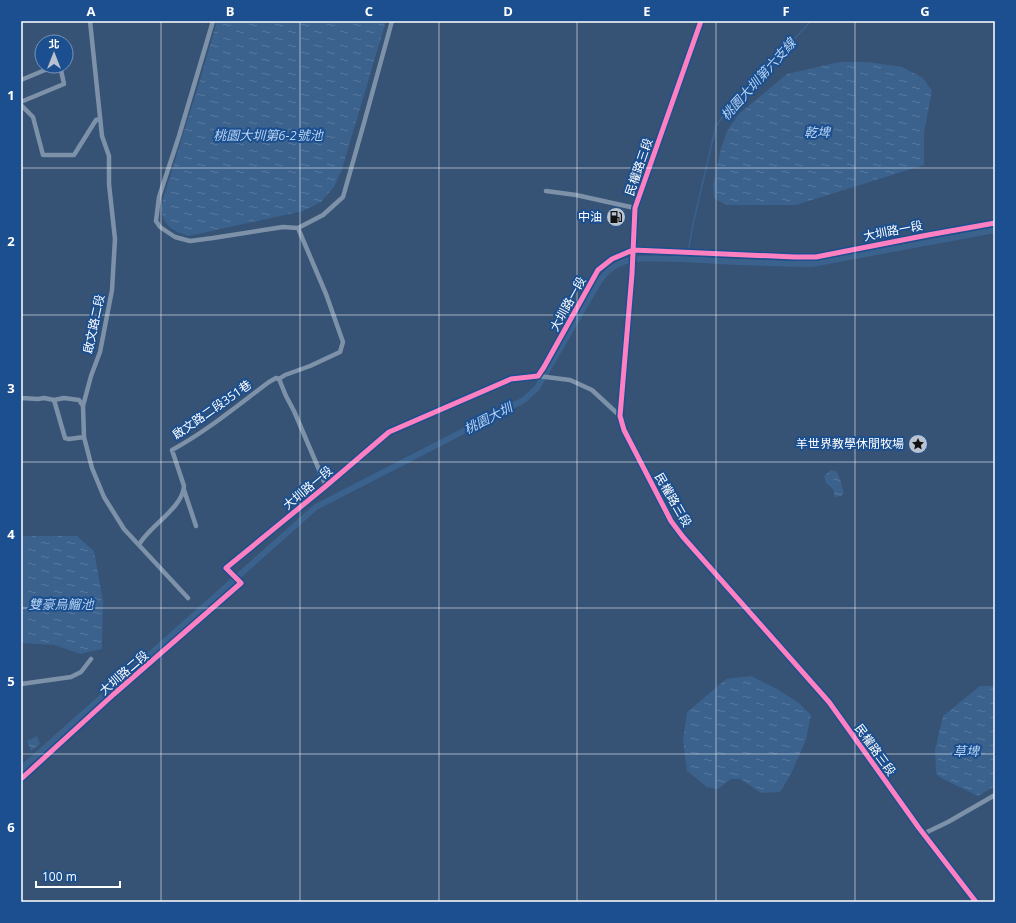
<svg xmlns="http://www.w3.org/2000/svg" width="1016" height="923" font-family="'Open Sans','Noto Sans TC',sans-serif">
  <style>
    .water { fill: url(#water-ripples) }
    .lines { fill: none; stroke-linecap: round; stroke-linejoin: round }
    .stream { stroke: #3b618d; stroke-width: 1.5 }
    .canal { stroke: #3b618d; stroke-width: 6 }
    .street { stroke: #7d92a8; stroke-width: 4.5 }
    .secondary { stroke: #798da4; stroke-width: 7 }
    .cycleway-casing { stroke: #1b4f8f; stroke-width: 8 }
    .cycleway { stroke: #ff80c0; stroke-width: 5 }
    .grid { fill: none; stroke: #fff; stroke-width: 1; stroke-opacity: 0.55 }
    .labels { text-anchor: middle; stroke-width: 4; stroke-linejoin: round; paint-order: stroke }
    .street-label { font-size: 12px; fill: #fff; stroke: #1b4f8f }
    .poi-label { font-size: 12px; fill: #fff; stroke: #1b4f8f; text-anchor: end }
    .water-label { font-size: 13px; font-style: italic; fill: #b5d3f5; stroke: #1b4f8f }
    .neatline { fill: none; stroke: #fff; stroke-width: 1.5 }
    .grid-label { font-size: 13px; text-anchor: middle; font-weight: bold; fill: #fff }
  </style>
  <defs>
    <pattern id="water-ripples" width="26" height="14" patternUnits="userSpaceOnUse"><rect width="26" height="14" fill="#3b618d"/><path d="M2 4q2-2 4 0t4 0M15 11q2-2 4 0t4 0" fill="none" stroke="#58799e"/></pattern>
  </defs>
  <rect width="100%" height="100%" fill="#365274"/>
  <path class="water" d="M 217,21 L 386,21 L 342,169 L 334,187 L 321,202 L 303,211 L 189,236 C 176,232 164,227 162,212 C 161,208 163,203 163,199 L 200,80 Z
    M 840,62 L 868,62 L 902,67 L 923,78 L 932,91 L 924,132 L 924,165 L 796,205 L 726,205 L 714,198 L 713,185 L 721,148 L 728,129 L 740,113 L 787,74 Z
    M 831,470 L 837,472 L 841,482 L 844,493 L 841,496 L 835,497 L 833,489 L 826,483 L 824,476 Z
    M 21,536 L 77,536 L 94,551 L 103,601 L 102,649 L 80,654 L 55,645 L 21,643 Z
    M 751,676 L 777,689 L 799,703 L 811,715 L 806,740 L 791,774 L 780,792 L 761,793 L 740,779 L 731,779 L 718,789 L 707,787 L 687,771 L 683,740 L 687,712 L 726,679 Z
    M 980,686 L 995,686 L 995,786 L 978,796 L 943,779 L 936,774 L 935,750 L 943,716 Z
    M 37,736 L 40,744 L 31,751 L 27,741 Z"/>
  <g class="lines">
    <path class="stream" d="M 687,259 L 693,224 L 716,126 L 729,108 L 811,21"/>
    <path class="canal" d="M 21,769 L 316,507 L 524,400 L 537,388 L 600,280 C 606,273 611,267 621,263 C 637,256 663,259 681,259 C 725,261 769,264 812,264 L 995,230"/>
    <path class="street" d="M 90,21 L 102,136 L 109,156 L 109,184 L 115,239 L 112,290 L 100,352 L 91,376 L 83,406 L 84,437 L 92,468 L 104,497 L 124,529 L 188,598
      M 21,80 L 45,70 L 51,69 L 61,70 L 64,84 L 23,101
      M 21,105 L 33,117 L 43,155 L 74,155 L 96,120 L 100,119
      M 546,191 L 576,195 L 635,208
      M 298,228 L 323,215 L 343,197 L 364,123 L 392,21
      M 538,376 L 570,380 L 592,390 L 620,416
      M 279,379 L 286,396 L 294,411 L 326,486
      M 21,398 L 38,399 L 44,398 L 54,400 L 64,398 L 79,400 L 83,406
      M 54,400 L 65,438 L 69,439 L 84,437
      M 184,490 L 196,526
      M 139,545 C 148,527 183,508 184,486 L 172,450 C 207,431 238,405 269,382 L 276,378 L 279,379 L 285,375 L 310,366 L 340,352 L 343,342 L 326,294 L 298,228 L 283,227 L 213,238 L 190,241 L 175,237 L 160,227 L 156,221 L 159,197 L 179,136 L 213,21
      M 21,684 L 71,677 L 81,672 L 91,659
      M 21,779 L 114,694 L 241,583 L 226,568 L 326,486 L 389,432 L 511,379 L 538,376 L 544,367 L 598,270 L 612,259 L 633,250 L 795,257 L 816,257 L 928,235 L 995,223
      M 923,834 L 948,822 L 995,795"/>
    <path class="secondary" d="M 701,21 L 635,208 L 632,274 L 620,416 L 624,430 L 671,521 L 683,537 L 829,702 L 919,828 L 976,902"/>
    <g class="cycleway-casing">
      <path id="cycleway" d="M 701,21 L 635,208 L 632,274 L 620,416 L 624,430 L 671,521 L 683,537 L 829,702 L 919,828 L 976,902
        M 21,779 L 114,694 L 241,583 L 226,568 L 326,486 L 389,432 L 511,379 L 538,376 L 544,367 L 598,270 L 612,259 L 633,250 L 795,257 L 816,257 L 928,235 L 995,223"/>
    </g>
    <use href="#cycleway" class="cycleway"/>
  </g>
  <path class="grid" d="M 161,21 L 161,902M 300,21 L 300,902M 439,21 L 439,902M 577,21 L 577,902M 716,21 L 716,902M 855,21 L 855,902M 21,168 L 995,168M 21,315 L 995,315M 21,462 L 995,462M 21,608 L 995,608M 21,754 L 995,754"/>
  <defs>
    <g id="fuel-disc" transform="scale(1)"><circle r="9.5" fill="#b9c2ce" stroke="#1b4f8f"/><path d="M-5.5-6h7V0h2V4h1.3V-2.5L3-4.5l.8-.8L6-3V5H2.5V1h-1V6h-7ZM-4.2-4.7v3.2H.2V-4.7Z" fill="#111"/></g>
    <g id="sight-disc" transform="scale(1)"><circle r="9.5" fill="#b9c2ce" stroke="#1b4f8f"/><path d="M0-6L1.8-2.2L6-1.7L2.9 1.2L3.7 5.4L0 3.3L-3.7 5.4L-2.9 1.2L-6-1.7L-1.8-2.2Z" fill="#111"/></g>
  </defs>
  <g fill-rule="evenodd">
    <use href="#fuel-disc" x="616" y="217"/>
    <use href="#sight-disc" x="918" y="444"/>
  </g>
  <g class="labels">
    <g class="street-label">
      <text transform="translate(639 167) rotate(-71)" y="4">民權路三段</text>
      <text transform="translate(893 231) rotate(-11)" y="4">大圳路一段</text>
      <text transform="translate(568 304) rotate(-61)" y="4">大圳路一段</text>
      <text transform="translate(94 324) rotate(-78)" y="4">啟文路二段</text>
      <text transform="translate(212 410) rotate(-35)" y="4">啟文路二段351巷</text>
      <text transform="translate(308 488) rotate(-40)" y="4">大圳路一段</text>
      <text transform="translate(673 500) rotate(60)" y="4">民權路三段</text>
      <text transform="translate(124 673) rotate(-41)" y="4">大圳路二段</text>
      <text transform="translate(875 750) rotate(54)" y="4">民權路三段</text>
    </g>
    <g class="poi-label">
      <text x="602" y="221">中油</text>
      <text x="904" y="448">羊世界教學休閒牧場</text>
    </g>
    <g class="water-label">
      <text transform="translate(758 79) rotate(-48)" y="5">桃園大圳第六支線</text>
      <text x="817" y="137">乾埤</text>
      <text x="268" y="140">桃園大圳第6-2號池</text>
      <text transform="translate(488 418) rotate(-27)" y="5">桃園大圳</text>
      <text x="61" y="609">雙豪烏鰡池</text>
      <text x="966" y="756">草埤</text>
    </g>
  </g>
  <rect width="1016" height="923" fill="none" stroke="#1b4f8f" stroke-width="44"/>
  <g transform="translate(54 54)"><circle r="19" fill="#1b4f8f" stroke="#7695bc"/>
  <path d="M0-3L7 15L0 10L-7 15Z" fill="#b9c2ce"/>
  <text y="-6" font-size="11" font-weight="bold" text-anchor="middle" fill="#ffffff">北</text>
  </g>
  <path d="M36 881v6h84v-6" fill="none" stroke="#ffffff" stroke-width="2"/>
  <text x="42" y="881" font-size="12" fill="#ffffff" stroke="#1b4f8f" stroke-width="3" paint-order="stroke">100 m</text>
  <rect x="22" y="22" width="972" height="879" class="neatline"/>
  <g class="grid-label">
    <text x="91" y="16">A</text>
    <text x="230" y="16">B</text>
    <text x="369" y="16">C</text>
    <text x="508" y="16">D</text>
    <text x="647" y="16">E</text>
    <text x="786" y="16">F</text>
    <text x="925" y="16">G</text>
    <text x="11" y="100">1</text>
    <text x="11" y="246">2</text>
    <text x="11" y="393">3</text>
    <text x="11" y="539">4</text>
    <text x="11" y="686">5</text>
    <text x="11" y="832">6</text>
  </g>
</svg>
